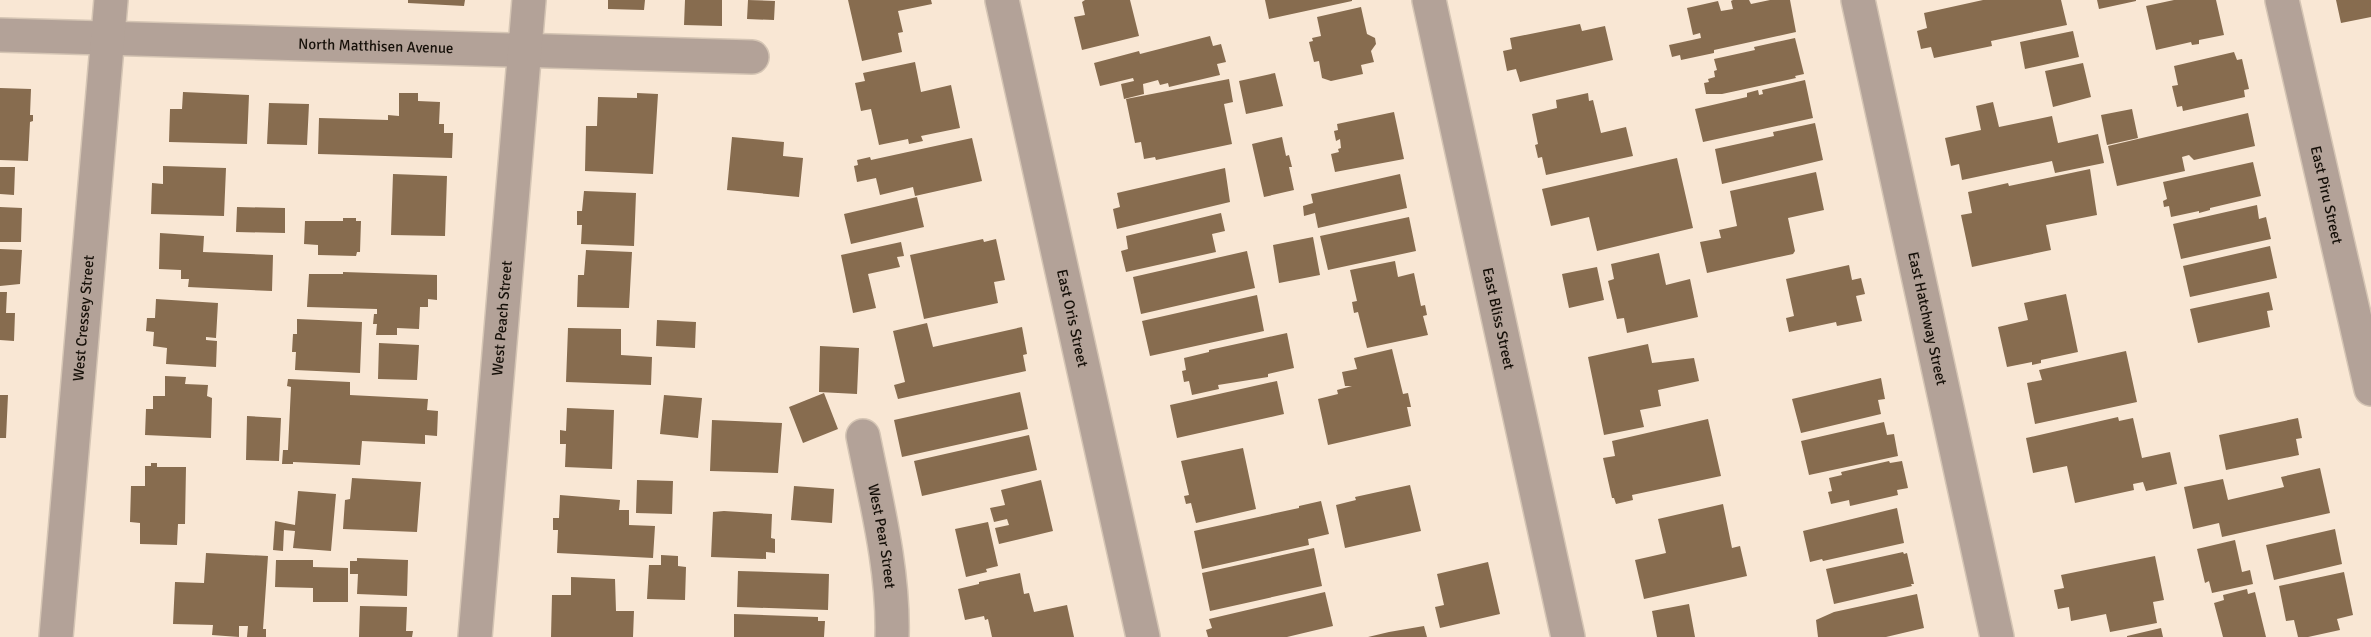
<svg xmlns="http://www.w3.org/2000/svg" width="2371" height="637" font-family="Signika,sans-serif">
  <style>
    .building { fill: #876c4f }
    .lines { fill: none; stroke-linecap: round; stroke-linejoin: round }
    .minor-casing { stroke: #d5c5b4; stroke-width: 36 }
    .minor { stroke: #b3a298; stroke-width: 33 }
    .labels { text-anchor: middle; stroke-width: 5; stroke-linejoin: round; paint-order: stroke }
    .street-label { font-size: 15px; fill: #161009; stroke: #fef6ef }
  </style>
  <rect width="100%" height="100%" fill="#f9e7d4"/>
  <path class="building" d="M 408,0 L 465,0 L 464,6 L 408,3 Z
    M 608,0 L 645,0 L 644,10 L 608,9 Z
    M 685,0 L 722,0 L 722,26 L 684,25 Z
    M 748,0 L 775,1 L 774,20 L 747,19 Z
    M 848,0 L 931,0 L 932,4 L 898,11 L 903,32 L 898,33 L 902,52 L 862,61 Z
    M 1085,0 L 1130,0 L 1139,36 L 1082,50 L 1074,17 L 1085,15 L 1082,2 Z
    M 1265,0 L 1352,0 L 1352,1 L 1269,19 Z
    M 1733,0 L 1749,0 L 1751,4 L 1770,0 L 1790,0 L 1796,32 L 1714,50 L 1714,53 L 1681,60 L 1680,55 L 1672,57 L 1669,45 L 1701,38 L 1700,33 L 1693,35 L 1687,8 L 1718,1 L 1721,11 L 1733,9 L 1731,1 Z
    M 1983,0 L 2061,0 L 2067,25 L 1991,41 L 1992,46 L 1934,58 L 1931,47 L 1921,49 L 1917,31 L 1927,28 L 1924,13 Z
    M 2097,0 L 2136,0 L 2136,1 L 2099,9 Z
    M 2174,0 L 2216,0 L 2224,35 L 2199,40 L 2199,44 L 2192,45 L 2191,42 L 2156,50 L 2146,6 Z
    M 2336,0 L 2371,0 L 2371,17 L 2341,23 Z
    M 1361,7 L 1367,34 L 1375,38 L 1376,44 L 1371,51 L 1374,62 L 1361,65 L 1363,74 L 1331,81 L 1322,78 L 1319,61 L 1314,62 L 1309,42 L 1313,41 L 1312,38 L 1321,36 L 1317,17 Z
    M 1580,24 L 1582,31 L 1605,26 L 1613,60 L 1520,82 L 1516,69 L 1507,71 L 1503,51 L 1512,49 L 1510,38 Z
    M 2073,31 L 2079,57 L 2025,69 L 2020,42 Z
    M 1210,36 L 1213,46 L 1221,44 L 1226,62 L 1217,64 L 1220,75 L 1169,87 L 1168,83 L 1160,85 L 1158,80 L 1143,84 L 1144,94 L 1124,99 L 1121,84 L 1134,81 L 1133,78 L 1100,86 L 1094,63 L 1139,51 L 1140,54 Z
    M 1795,38 L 1804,74 L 1795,76 L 1796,78 L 1722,94 L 1706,94 L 1704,83 L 1709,82 L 1708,79 L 1715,77 L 1714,71 L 1717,70 L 1714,59 L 1755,50 L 1754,47 Z
    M 2234,52 L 2237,60 L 2242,59 L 2249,89 L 2244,90 L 2245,97 L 2183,111 L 2182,106 L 2177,107 L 2172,86 L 2178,85 L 2174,66 Z
    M 915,62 L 921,92 L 951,85 L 960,128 L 921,136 L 923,141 L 909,144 L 908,139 L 879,145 L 871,109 L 861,111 L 855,83 L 865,81 L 863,73 Z
    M 2083,63 L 2091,97 L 2053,107 L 2045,71 Z
    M 1275,73 L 1283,106 L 1246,114 L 1239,81 Z
    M 1229,79 L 1233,102 L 1224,104 L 1232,144 L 1156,160 L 1155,157 L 1144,159 L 1141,142 L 1135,143 L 1126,99 Z
    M 1805,80 L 1813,118 L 1703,142 L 1695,109 L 1747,97 L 1747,93 L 1758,90 L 1759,95 L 1763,94 L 1762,90 Z
    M 0,88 L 31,89 L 30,115 L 33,115 L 33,121 L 30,122 L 28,161 L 0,160 Z
    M 183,92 L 249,95 L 247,144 L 169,142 L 170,109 L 182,109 Z
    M 399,93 L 418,93 L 418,101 L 440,102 L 439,124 L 444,124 L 444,133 L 453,133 L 452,158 L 318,154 L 319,118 L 388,120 L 388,115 L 399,116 Z
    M 637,93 L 658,94 L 653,174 L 585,171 L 586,126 L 597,126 L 598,97 L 637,98 Z
    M 1588,93 L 1589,101 L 1593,100 L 1601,133 L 1626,127 L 1633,156 L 1546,175 L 1542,157 L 1538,158 L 1535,145 L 1538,144 L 1532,114 L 1557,108 L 1556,100 Z
    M 1993,102 L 1999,127 L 2052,116 L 2058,143 L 2098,134 L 2104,163 L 2055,173 L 2052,161 L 1962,180 L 1959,164 L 1951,166 L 1945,138 L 1981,130 L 1976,106 Z
    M 269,103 L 309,104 L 307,145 L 267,144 Z
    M 2132,109 L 2138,138 L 2107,145 L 2101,115 Z
    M 1394,112 L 1404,159 L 1335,172 L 1331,154 L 1339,152 L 1338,149 L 1341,148 L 1340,139 L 1336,141 L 1334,131 L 1338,130 L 1337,124 Z
    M 2248,113 L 2255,146 L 2194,160 L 2189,155 L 2182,157 L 2185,171 L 2117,186 L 2108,146 Z
    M 1815,123 L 1823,160 L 1722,184 L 1715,149 L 1774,136 L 1773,132 Z
    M 732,137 L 784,142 L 783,156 L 803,158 L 799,197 L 727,190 Z
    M 1282,137 L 1286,156 L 1289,155 L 1292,167 L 1289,167 L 1294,190 L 1264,197 L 1252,144 Z
    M 972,138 L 982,181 L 915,196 L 913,187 L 880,195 L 876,178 L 857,182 L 854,166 L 858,165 L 857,160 L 870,157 L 871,160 Z
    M 1677,158 L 1693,228 L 1597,251 L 1589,217 L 1551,226 L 1542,189 Z
    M 2253,162 L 2261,196 L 2210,208 L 2210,210 L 2199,213 L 2199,211 L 2171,217 L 2169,206 L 2164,207 L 2163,201 L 2167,199 L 2163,182 Z
    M 163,166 L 226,168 L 224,216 L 151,214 L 152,183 L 163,184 Z
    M 0,167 L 15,167 L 14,195 L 0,194 Z
    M 1225,168 L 1230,202 L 1117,229 L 1113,209 L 1120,207 L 1117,193 Z
    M 2090,169 L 2097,215 L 2046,225 L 2051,250 L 1972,267 L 1961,215 L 1972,213 L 1968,192 L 2008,183 L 2009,186 Z
    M 1816,172 L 1824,210 L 1788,218 L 1795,251 L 1793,254 L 1707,273 L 1700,242 L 1721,238 L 1719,230 L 1737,226 L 1730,191 Z
    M 393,174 L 447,176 L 445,236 L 391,235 Z
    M 1400,174 L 1407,208 L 1318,228 L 1315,213 L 1304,216 L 1303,206 L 1313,203 L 1311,194 Z
    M 584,191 L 636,193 L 634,246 L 581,244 L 582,225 L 577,225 L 577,211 L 582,211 Z
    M 917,197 L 924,227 L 851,244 L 844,214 Z
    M 2257,205 L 2259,219 L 2266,217 L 2271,239 L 2181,259 L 2173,224 Z
    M 0,207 L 22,208 L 21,242 L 0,242 Z
    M 237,207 L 285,208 L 285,233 L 236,232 Z
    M 1221,213 L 1225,231 L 1212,234 L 1216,252 L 1126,272 L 1121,251 L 1128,249 L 1126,236 Z
    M 1409,217 L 1416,251 L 1328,270 L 1320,236 Z
    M 343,218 L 356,218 L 356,221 L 361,221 L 360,252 L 357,252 L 356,256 L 318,255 L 318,245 L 304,244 L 305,221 L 343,221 Z
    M 160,233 L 204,236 L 203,252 L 273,255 L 272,291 L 188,287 L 189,279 L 181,279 L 181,270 L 159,269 Z
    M 1313,237 L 1320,275 L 1279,283 L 1273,245 Z
    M 983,239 L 984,242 L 996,239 L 1005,280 L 994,282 L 998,303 L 924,319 L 910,255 Z
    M 901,242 L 904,256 L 897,257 L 900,267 L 868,274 L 876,308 L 853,313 L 841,255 Z
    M 2270,246 L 2277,278 L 2190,297 L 2183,266 Z
    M 0,249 L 22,250 L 20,284 L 0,286 Z
    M 586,250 L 632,252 L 629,308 L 577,307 L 578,275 L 584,275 Z
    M 1247,251 L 1255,288 L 1141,314 L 1133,277 Z
    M 1659,253 L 1666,285 L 1690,279 L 1698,317 L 1627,333 L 1624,318 L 1617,319 L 1608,281 L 1614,279 L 1611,264 Z
    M 1395,261 L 1398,277 L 1414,273 L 1421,306 L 1425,305 L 1427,315 L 1423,316 L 1428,335 L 1367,348 L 1358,312 L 1354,313 L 1352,302 L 1357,301 L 1350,270 Z
    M 1849,265 L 1852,280 L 1861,278 L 1865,294 L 1856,296 L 1862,321 L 1837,326 L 1836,322 L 1789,332 L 1786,318 L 1794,316 L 1786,279 Z
    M 1597,267 L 1604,300 L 1569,308 L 1562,274 Z
    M 343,272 L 437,275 L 437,300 L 428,299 L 428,307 L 420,307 L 419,329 L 397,328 L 397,335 L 376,335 L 377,324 L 373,324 L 374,314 L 377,314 L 377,309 L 307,307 L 309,274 L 343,274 Z
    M 0,292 L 7,292 L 6,313 L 15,313 L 14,341 L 0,340 Z
    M 2269,292 L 2273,310 L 2267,311 L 2270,327 L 2198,343 L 2190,309 Z
    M 2066,294 L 2078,352 L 2041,360 L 2041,363 L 2032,365 L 2032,362 L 2007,367 L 1998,327 L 2028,320 L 2024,303 Z
    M 1257,295 L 1264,331 L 1150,356 L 1142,321 Z
    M 156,299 L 218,303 L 216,338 L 206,337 L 206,340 L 217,341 L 216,367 L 166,364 L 167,348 L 153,346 L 154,332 L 146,331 L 147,318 L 155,318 Z
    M 297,319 L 362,322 L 360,373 L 295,370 L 296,352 L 292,352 L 293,334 L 297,334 Z
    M 657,320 L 696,322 L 695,348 L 656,346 Z
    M 927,323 L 933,347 L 1022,327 L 1027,354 L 1023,355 L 1026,371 L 898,399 L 894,385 L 905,382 L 893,331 Z
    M 568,328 L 621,329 L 621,355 L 652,357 L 651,385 L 566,382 Z
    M 1287,333 L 1294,368 L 1268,374 L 1268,377 L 1218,385 L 1219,389 L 1192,395 L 1189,381 L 1184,382 L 1182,371 L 1186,370 L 1184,358 L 1209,352 L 1209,350 Z
    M 379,343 L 419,345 L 417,380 L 378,379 Z
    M 1648,344 L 1652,363 L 1694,358 L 1699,381 L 1658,390 L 1661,406 L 1640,410 L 1644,427 L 1604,435 L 1588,357 Z
    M 820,346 L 859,348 L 857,394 L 819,392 Z
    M 1392,349 L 1403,394 L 1408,393 L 1411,407 L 1407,407 L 1411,426 L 1328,445 L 1318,399 L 1338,394 L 1337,390 L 1352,386 L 1345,386 L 1342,372 L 1357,369 L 1354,358 Z
    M 2126,351 L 2137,402 L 2035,424 L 2027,383 L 2042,380 L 2039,370 Z
    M 165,376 L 186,377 L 185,384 L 208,385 L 207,396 L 212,398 L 211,438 L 145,435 L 146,409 L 153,409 L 153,396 L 165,396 Z
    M 1881,378 L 1885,399 L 1878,400 L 1881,414 L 1801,433 L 1792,399 Z
    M 288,379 L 350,382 L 350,395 L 428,399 L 427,410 L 438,411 L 437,436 L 425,435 L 425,444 L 362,441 L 360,465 L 293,462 L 293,464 L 282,464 L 283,450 L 288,450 L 291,387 L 287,386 Z
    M 1277,381 L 1284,414 L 1177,438 L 1170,405 Z
    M 1020,392 L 1028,429 L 902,457 L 894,420 Z
    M 824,393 L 838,429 L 803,443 L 789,407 Z
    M 0,395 L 8,395 L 6,438 L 0,438 Z
    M 664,395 L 702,398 L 698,438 L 660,434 Z
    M 567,408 L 614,410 L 612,469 L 565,467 L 566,444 L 560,444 L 560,430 L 566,431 Z
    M 247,416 L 281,418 L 279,461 L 246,460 Z
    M 2118,417 L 2119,421 L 2133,418 L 2142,458 L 2170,452 L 2177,484 L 2146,491 L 2143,482 L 2133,484 L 2134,490 L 2075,503 L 2067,466 L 2033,473 L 2026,438 Z
    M 2298,418 L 2302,438 L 2296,439 L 2299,455 L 2226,470 L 2219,435 Z
    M 1708,419 L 1721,476 L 1632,495 L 1633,500 L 1616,504 L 1614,498 L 1612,498 L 1603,458 L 1615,456 L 1612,441 Z
    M 712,420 L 782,423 L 778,473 L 710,471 Z
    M 1884,422 L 1887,435 L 1894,434 L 1898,456 L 1809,475 L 1801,441 Z
    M 1029,435 L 1037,470 L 922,496 L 914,461 Z
    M 1243,448 L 1256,509 L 1196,523 L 1191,503 L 1186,504 L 1184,496 L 1189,495 L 1181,461 Z
    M 1889,461 L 1890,463 L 1902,461 L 1908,488 L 1897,490 L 1898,495 L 1850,506 L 1849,500 L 1831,504 L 1828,492 L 1832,491 L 1829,478 L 1842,475 L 1841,472 Z
    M 151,463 L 157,463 L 157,467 L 186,467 L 185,524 L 178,524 L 177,545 L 140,544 L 140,523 L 130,522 L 131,486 L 145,486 L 145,466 L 151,466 Z
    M 2320,468 L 2330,513 L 2222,537 L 2219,523 L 2193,529 L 2184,487 L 2223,479 L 2228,500 L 2284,487 L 2281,477 Z
    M 352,478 L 421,482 L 417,532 L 343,529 L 345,500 L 350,499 Z
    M 637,480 L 673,481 L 672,514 L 636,513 Z
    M 1041,480 L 1053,531 L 999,544 L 995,528 L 1009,525 L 1007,519 L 994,522 L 990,508 L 1005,505 L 1001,490 Z
    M 1410,485 L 1421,531 L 1345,548 L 1336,505 L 1356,500 L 1355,497 Z
    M 794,486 L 834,489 L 832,523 L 791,520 Z
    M 298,491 L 336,494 L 331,551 L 293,548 L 295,531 L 284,530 L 283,551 L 273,550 L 275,521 L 295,525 Z
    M 560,495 L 620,500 L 619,510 L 629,510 L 629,525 L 655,526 L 653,558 L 557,553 L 558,530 L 553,530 L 553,518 L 559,518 Z
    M 1321,501 L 1329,534 L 1308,539 L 1309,545 L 1202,569 L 1194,531 L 1299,508 L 1299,506 Z
    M 1723,504 L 1732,548 L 1740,546 L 1747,576 L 1644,599 L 1635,560 L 1666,553 L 1658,519 Z
    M 1897,508 L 1904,543 L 1823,561 L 1822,559 L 1810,562 L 1803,531 Z
    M 724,511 L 772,514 L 771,538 L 775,539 L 775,553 L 766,552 L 766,559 L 711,557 L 713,512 Z
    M 988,522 L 998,566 L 986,569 L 987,572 L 966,577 L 955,529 Z
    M 2335,529 L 2342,564 L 2274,580 L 2266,545 Z
    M 2235,540 L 2242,572 L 2250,570 L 2253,584 L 2212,593 L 2209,581 L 2205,583 L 2197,549 Z
    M 1314,548 L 1322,586 L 1210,611 L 1202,573 Z
    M 1903,552 L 1904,554 L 1907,553 L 1914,584 L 1911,584 L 1912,586 L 1834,604 L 1826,569 Z
    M 206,553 L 268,556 L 263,629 L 266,629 L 266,637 L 247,637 L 248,626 L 239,626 L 239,637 L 212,635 L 213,625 L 173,624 L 175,582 L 204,583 Z
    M 661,555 L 678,556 L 678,566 L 686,567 L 685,600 L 647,599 L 649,565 L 661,565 Z
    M 2155,556 L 2164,600 L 2153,602 L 2157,623 L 2110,632 L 2106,614 L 2071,621 L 2069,607 L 2058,609 L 2054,590 L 2064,588 L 2061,575 Z
    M 357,558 L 408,560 L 407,596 L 357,594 L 358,574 L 350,574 L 350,561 L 357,561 Z
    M 276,560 L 313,560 L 313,567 L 348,568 L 348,602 L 313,602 L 313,588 L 275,587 Z
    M 1488,562 L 1500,614 L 1440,628 L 1435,607 L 1444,605 L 1437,574 Z
    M 738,571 L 829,574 L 828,610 L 737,607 Z
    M 2344,572 L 2353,615 L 2337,619 L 2340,630 L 2308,637 L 2298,637 L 2294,620 L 2286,621 L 2279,586 Z
    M 1020,573 L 1024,594 L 1029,593 L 1034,612 L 1067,605 L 1074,637 L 992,637 L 988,619 L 985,620 L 984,616 L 965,620 L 958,589 L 979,584 L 979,582 Z
    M 571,577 L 615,579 L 616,611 L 634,611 L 633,637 L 551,637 L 552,595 L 571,595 Z
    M 2247,589 L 2248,594 L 2255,592 L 2266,637 L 2223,637 L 2214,603 L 2224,600 L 2223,595 Z
    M 1325,592 L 1333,626 L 1287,637 L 1208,637 L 1206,630 L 1212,628 L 1209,619 Z
    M 1917,594 L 1924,628 L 1886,637 L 1818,637 L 1816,620 L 1834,612 Z
    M 1689,604 L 1695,637 L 1657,637 L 1652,611 Z
    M 360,606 L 407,607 L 406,631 L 413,631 L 412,637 L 359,637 Z
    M 734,614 L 818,617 L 818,621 L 825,621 L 824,637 L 734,637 Z
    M 1424,626 L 1427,637 L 1368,637 L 1389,632 Z
    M 2161,628 L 2163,637 L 2127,637 L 2127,636 Z"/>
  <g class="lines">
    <g class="minor-casing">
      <g id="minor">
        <path id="s1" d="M 1002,0 L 1143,637"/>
        <path id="s2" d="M 1429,0 L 1568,637"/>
        <path id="s3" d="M 1858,0 L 1997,637"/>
        <path id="s4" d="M 2282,0 L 2371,389"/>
        <path id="s5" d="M 0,35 L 752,57"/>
        <path id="s6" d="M 863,436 C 876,501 894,570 892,637"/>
        <path id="s7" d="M 56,637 L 111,0"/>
        <path id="s8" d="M 475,637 L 529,0"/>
      </g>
    </g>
    <use href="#minor" class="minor"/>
  </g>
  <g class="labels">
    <g class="street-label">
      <text dy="5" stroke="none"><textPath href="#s5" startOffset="376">North Matthisen Avenue</textPath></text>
      <text dy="5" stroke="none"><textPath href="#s4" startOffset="200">East Piru Street</textPath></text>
      <text dy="5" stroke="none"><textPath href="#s1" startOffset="326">East Oris Street</textPath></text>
      <text dy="5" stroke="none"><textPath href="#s2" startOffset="326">East Bliss Street</textPath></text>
      <text dy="5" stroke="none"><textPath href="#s3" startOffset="326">East Hatchway Street</textPath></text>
      <text dy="5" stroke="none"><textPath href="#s7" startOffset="320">West Cressey Street</textPath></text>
      <text dy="5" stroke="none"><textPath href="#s8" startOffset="320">West Peach Street</textPath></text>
      <text dy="5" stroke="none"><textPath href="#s6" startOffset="102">West Pear Street</textPath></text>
    </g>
  </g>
</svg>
